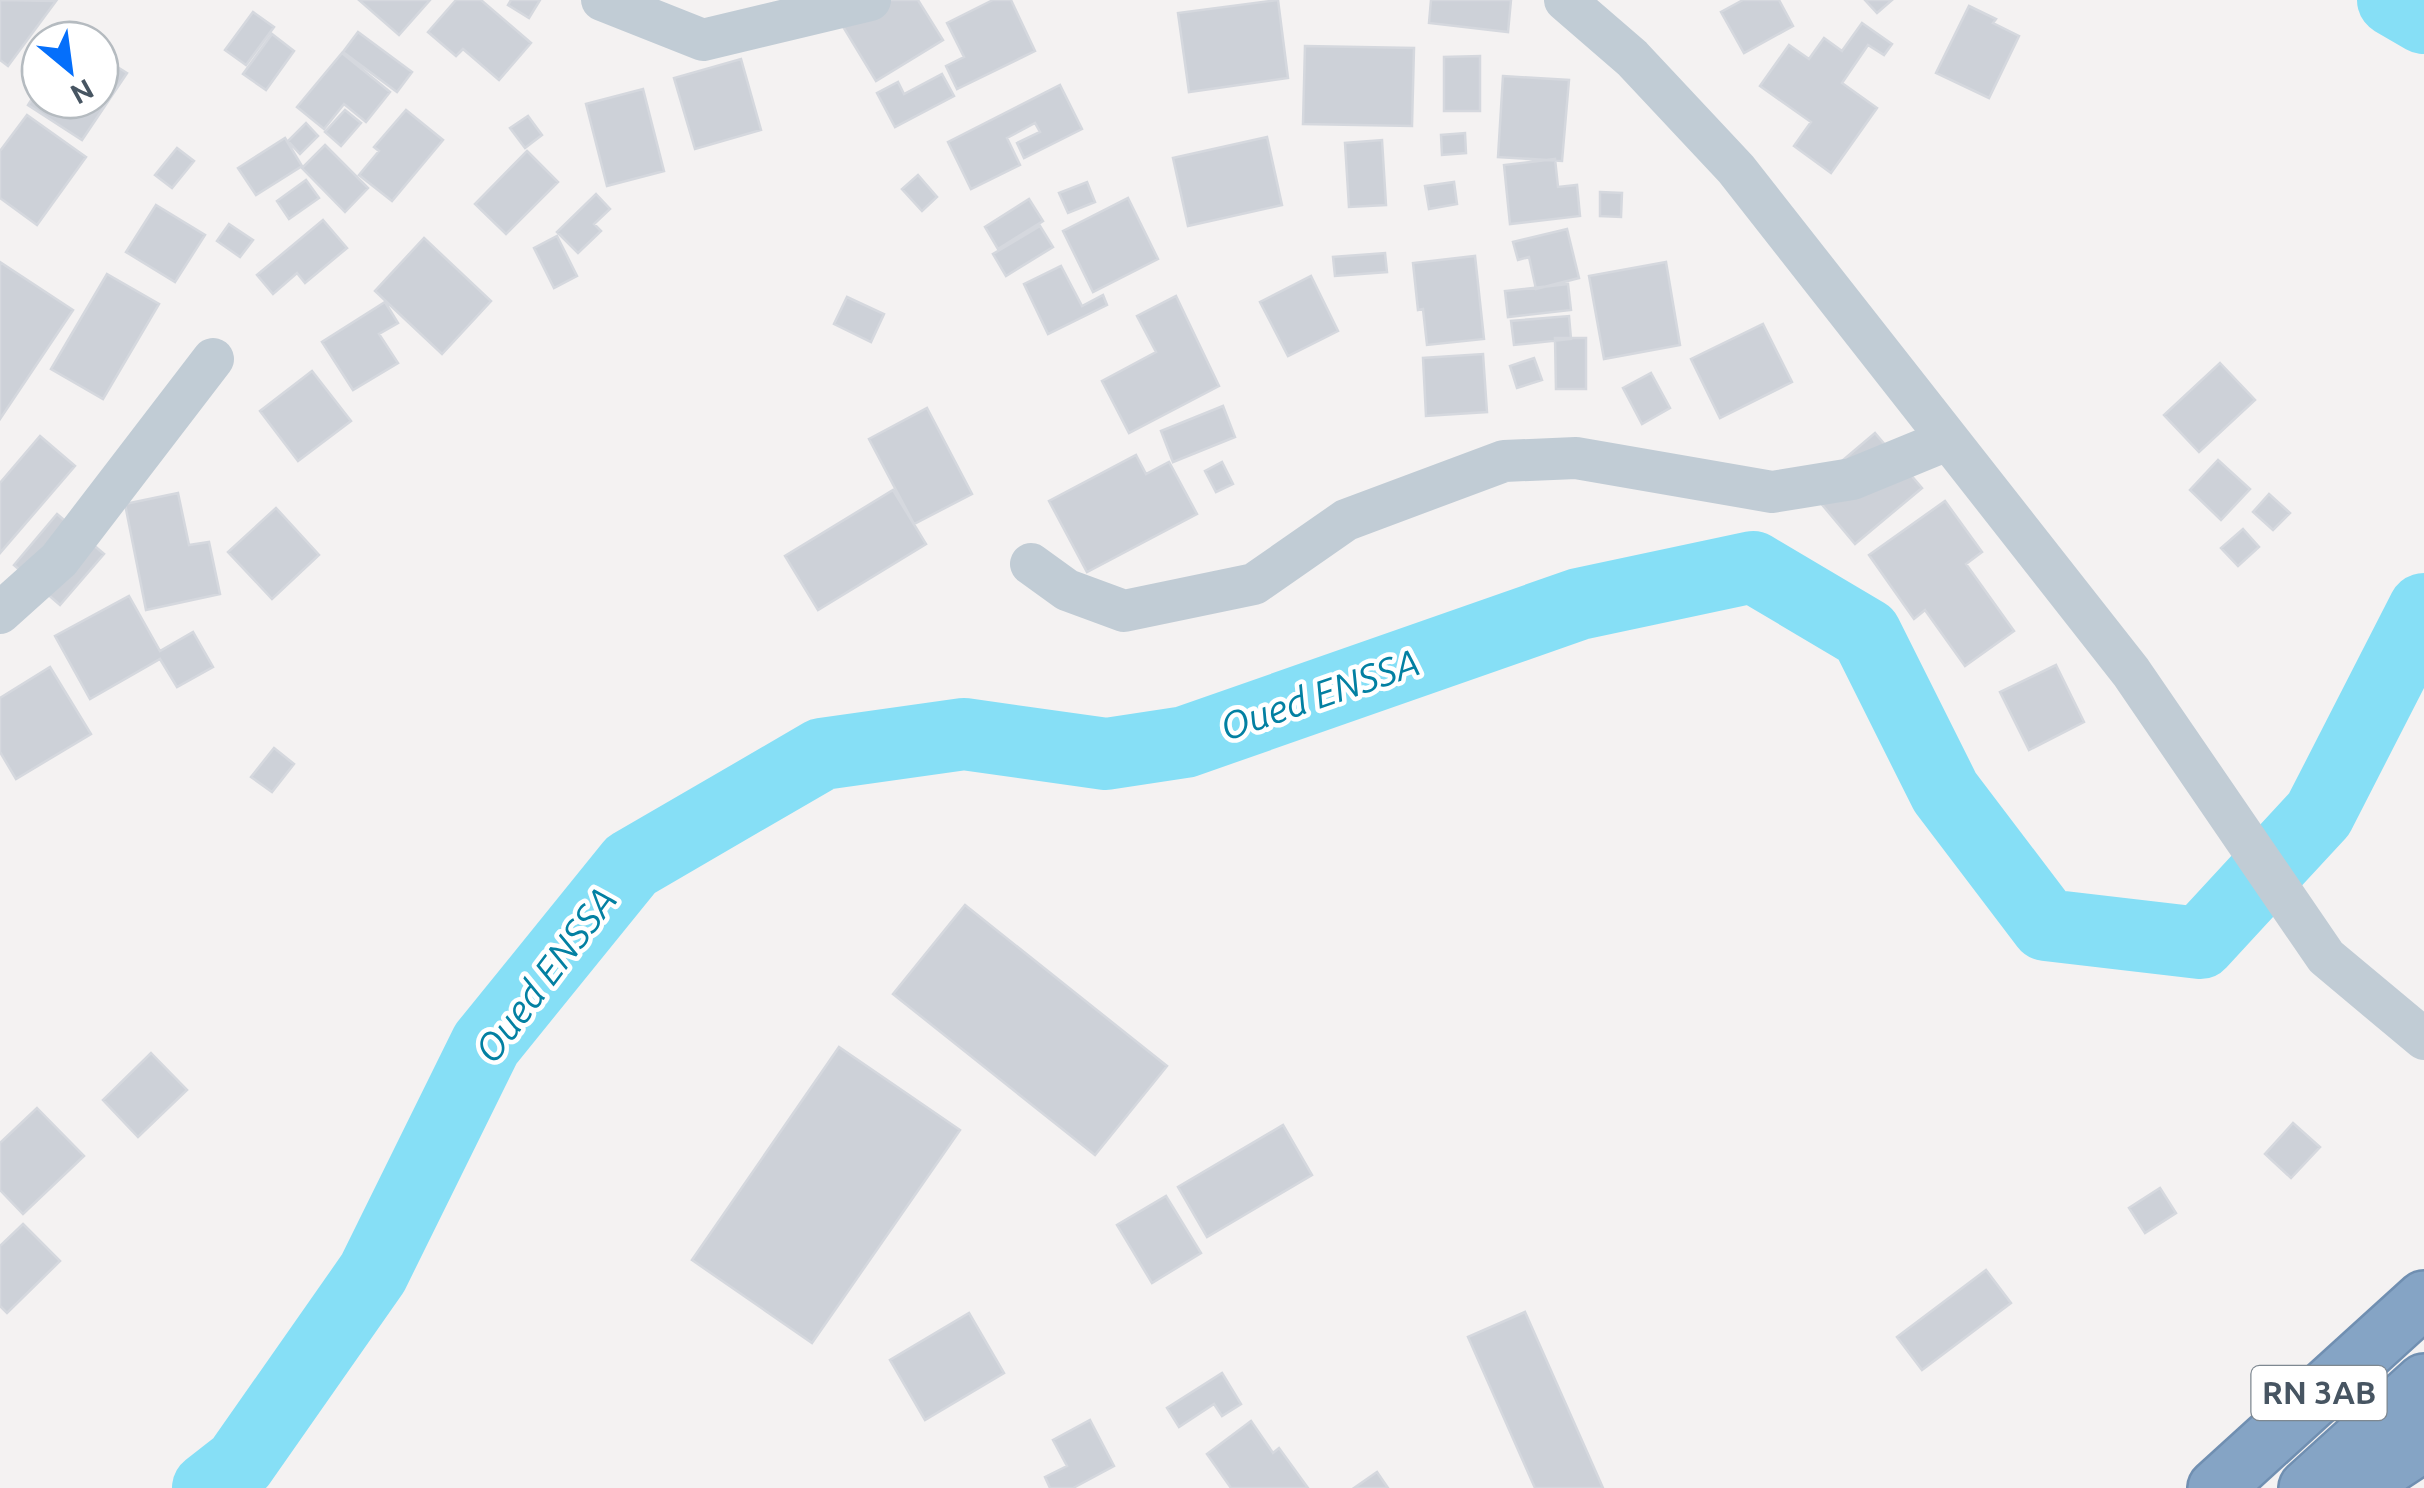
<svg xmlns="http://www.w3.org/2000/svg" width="2424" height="1488" font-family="Ubuntu,sans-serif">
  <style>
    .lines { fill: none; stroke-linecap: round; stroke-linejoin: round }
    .river { stroke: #86dff6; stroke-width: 72 }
    .building { fill: #cdd1d8; stroke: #d5d8de; stroke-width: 2.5 }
    .highway-casing { stroke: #708fb1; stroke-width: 60 }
    .minor { stroke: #c1ccd5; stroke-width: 42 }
    .highway { stroke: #85a4c5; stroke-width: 55 }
    .labels { text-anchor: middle; stroke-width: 9; stroke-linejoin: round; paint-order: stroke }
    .shield { fill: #fff; stroke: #7e8891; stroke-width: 2.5 }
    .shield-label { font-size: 32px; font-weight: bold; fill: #475562 }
    .water-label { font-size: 38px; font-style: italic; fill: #0380a2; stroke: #fff }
  </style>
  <rect width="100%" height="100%" fill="#f4f2f2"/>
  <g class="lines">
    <path class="river" d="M 2393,0 L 2424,18
      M 208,1488 L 240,1463 L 373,1273 L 486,1044 L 631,865 L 822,754 L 964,734 L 1106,754 L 1185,742 L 1579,604 L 1753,567 L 1866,634 L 1945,792 L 2046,925 L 2200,943 L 2319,814 L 2424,609"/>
  </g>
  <path class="building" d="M 0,0 L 56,1 L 8,66 L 0,60 Z
    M 359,0 L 430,0 L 399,35 Z
    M 456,0 L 481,0 L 531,43 L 499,80 L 463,49 L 456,56 L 428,32 Z
    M 511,0 L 540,0 L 529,18 L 508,5 Z
    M 883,0 L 918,0 L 943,40 L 876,81 L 842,25 Z
    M 993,0 L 1011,0 L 1035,51 L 957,89 L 946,66 L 964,57 L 947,23 Z
    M 1278,0 L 1288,78 L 1189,92 L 1178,13 Z
    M 1431,0 L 1511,0 L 1508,32 L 1429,23 Z
    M 1743,0 L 1779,0 L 1793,26 L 1744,53 L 1721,12 Z
    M 1865,0 L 1892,0 L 1877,13 Z
    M 1969,6 L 1996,19 L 1993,23 L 2019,36 L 1989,98 L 1936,73 Z
    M 253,12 L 274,27 L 246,65 L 225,50 Z
    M 1862,23 L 1892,44 L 1884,55 L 1868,45 L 1842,83 L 1877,108 L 1831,173 L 1794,146 L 1811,122 L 1760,86 L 1789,45 L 1809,59 L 1824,38 L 1842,51 Z
    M 358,32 L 412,72 L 397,92 L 343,52 Z
    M 272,34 L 294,51 L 266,90 L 243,74 Z
    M 1305,46 L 1414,48 L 1412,126 L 1303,124 Z
    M 342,53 L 390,92 L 366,122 L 344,104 L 324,129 L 297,107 Z
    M 100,56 L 127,73 L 82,140 L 28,105 L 40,86 L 40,100 L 100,100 Z
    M 1480,56 L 1480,111 L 1444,111 L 1444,57 Z
    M 741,59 L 761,130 L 695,149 L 674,78 Z
    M 942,74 L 954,96 L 895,127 L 877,93 L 898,82 L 904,94 Z
    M 1503,76 L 1569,80 L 1562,161 L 1498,157 Z
    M 1060,85 L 1082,129 L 1024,158 L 1017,143 L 1040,132 L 1035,123 L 1007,138 L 1020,165 L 971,189 L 948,142 Z
    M 643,89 L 664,171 L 607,186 L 586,104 Z
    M 345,110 L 361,123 L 341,146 L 325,132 Z
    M 406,110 L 443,140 L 392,201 L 359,175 L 379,151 L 374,147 Z
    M 27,115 L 86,157 L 37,225 L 0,198 L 0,151 Z
    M 528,116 L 542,135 L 525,148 L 510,128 Z
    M 306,123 L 318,136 L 300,154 L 288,141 Z
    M 1465,133 L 1466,153 L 1442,155 L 1441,135 Z
    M 1267,137 L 1282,205 L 1188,226 L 1173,158 Z
    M 285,138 L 302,166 L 256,195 L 238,168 Z
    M 1382,140 L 1386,205 L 1349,207 L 1345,143 Z
    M 325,145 L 368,188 L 345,212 L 302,168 Z
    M 177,148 L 194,161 L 172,188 L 155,175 Z
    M 527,151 L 558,182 L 506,234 L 475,204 Z
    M 1555,159 L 1558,187 L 1577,185 L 1580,216 L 1510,224 L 1504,165 Z
    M 918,175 L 937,197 L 922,211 L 902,189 Z
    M 306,180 L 319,198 L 289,219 L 277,201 Z
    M 1087,182 L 1095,202 L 1068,213 L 1059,193 Z
    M 1454,182 L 1457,204 L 1429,209 L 1425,186 Z
    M 1600,192 L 1622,193 L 1621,217 L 1600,216 Z
    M 596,194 L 610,209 L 594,224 L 601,231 L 578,253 L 557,232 Z
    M 1128,198 L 1158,259 L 1093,292 L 1063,231 Z
    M 1029,199 L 1043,221 L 998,249 L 985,227 Z
    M 156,205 L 205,235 L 175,282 L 126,252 Z
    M 323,220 L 347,248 L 305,283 L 297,273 L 273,294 L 257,275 Z
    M 229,224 L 253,240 L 240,257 L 217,241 Z
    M 1040,226 L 1053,247 L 1006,276 L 993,254 Z
    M 1567,229 L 1579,278 L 1536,289 L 1529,257 L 1518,260 L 1513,242 Z
    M 557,236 L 577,276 L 554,288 L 534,248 Z
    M 424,238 L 491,301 L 442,354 L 375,291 Z
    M 1385,253 L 1387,272 L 1335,276 L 1333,257 Z
    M 1475,256 L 1484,339 L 1427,345 L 1423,309 L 1418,310 L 1413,263 Z
    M 0,262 L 73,310 L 0,419 Z
    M 1666,262 L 1680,345 L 1604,359 L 1589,276 Z
    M 1061,266 L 1082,306 L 1103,295 L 1107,305 L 1048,334 L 1024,284 Z
    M 107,274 L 159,304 L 103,399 L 51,369 Z
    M 1311,276 L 1338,331 L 1288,356 L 1260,302 Z
    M 1568,284 L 1571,310 L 1508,317 L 1505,291 Z
    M 1176,296 L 1219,386 L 1129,433 L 1102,381 L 1156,352 L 1137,316 Z
    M 847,297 L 884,314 L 871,342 L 834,324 Z
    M 385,302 L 398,323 L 379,334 L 398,363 L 353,390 L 322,342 Z
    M 1569,316 L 1571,339 L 1514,345 L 1511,321 Z
    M 1763,324 L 1792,382 L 1720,418 L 1691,359 Z
    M 1555,338 L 1586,338 L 1586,389 L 1556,389 Z
    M 1483,354 L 1487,412 L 1426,416 L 1423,358 Z
    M 1534,358 L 1542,380 L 1517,388 L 1510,366 Z
    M 2220,363 L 2255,400 L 2199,452 L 2164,415 Z
    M 312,371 L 351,421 L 298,461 L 260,411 Z
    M 1651,373 L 1670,408 L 1642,424 L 1623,388 Z
    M 1223,406 L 1235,437 L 1173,462 L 1161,431 Z
    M 927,408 L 972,494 L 914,524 L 869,439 Z
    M 1875,433 L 1922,488 L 1855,544 L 1809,489 Z
    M 40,436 L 75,466 L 0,553 L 0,483 Z
    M 1136,455 L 1146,474 L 1169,462 L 1197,514 L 1087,572 L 1049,501 Z
    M 2218,460 L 2250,489 L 2221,520 L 2190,490 Z
    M 1222,462 L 1233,484 L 1216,492 L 1205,471 Z
    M 893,490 L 926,544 L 818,610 L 785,556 Z
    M 178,493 L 189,545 L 209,542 L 220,594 L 146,610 L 125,504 Z
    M 2269,494 L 2290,513 L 2273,530 L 2253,512 Z
    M 1945,501 L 1982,552 L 1966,564 L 2014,631 L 1965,666 L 1925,610 L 1914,619 L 1869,555 Z
    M 276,508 L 319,555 L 272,599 L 228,552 Z
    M 57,514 L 104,554 L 60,605 L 14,565 Z
    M 2243,529 L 2259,547 L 2238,566 L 2221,548 Z
    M 129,596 L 160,651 L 193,632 L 213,667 L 177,687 L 160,659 L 90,699 L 55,636 Z
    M 2056,665 L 2084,722 L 2029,750 L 2000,692 Z
    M 50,667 L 91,734 L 16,779 L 0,752 L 0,698 Z
    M 274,748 L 294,764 L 272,792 L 251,777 Z
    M 965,905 L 1167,1066 L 1095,1155 L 893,994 Z
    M 839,1047 L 960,1130 L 812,1343 L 692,1260 Z
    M 151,1053 L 187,1090 L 138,1137 L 103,1100 Z
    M 37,1108 L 84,1156 L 23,1214 L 0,1190 L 0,1143 Z
    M 2293,1123 L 2320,1147 L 2291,1178 L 2265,1154 Z
    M 1283,1125 L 1312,1175 L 1207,1237 L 1178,1187 Z
    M 2160,1188 L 2176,1213 L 2145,1233 L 2129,1208 Z
    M 1166,1196 L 1201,1253 L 1152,1283 L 1117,1225 Z
    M 23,1224 L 60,1261 L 7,1313 L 0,1306 L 0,1246 Z
    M 1986,1270 L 2011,1303 L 1922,1370 L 1897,1337 Z
    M 1525,1312 L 1603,1488 L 1535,1488 L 1468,1337 Z
    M 969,1313 L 1004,1373 L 925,1420 L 890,1360 Z
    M 1222,1373 L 1241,1404 L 1222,1416 L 1214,1404 L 1179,1427 L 1167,1408 Z
    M 1090,1420 L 1114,1466 L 1073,1488 L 1050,1488 L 1045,1477 L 1067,1466 L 1053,1440 Z
    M 1251,1421 L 1273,1453 L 1279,1448 L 1308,1488 L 1231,1488 L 1207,1454 Z
    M 1377,1472 L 1388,1488 L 1354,1488 Z"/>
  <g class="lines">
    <g class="highway-casing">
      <path id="highway" d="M 2216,1488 L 2424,1299
        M 2307,1488 L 2424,1382
        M 2355,1488 L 2424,1443"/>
    </g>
    <path class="minor" d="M 602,0 L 703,40 L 870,0
      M 1565,0 L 1632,58 L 1736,169 L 2131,672 L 2326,957 L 2424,1039
      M 1031,564 L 1067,590 L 1124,611 L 1254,584 L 1346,520 L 1504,461 L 1576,458 L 1772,492 L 1852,479 L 1947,440
      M 0,613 L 59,560 L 213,359"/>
    <use href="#highway" class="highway"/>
  </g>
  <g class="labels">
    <rect class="shield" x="2251.5" y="1366" width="135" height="54" rx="8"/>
    <g class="shield-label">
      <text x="2319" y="1404">RN 3AB</text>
    </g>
    <g class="water-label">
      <text transform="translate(1320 695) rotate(-19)" y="13">Oued ENSSA</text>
      <text transform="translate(546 975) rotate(-53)" y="13">Oued ENSSA</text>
    </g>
  </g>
  <g transform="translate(70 70) rotate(151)"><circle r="48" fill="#ffffff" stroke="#b5bbc0" stroke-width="2.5"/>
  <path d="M0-8L18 38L0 25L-18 38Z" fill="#056ffb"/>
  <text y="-15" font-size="28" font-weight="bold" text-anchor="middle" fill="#475562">N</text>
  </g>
</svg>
